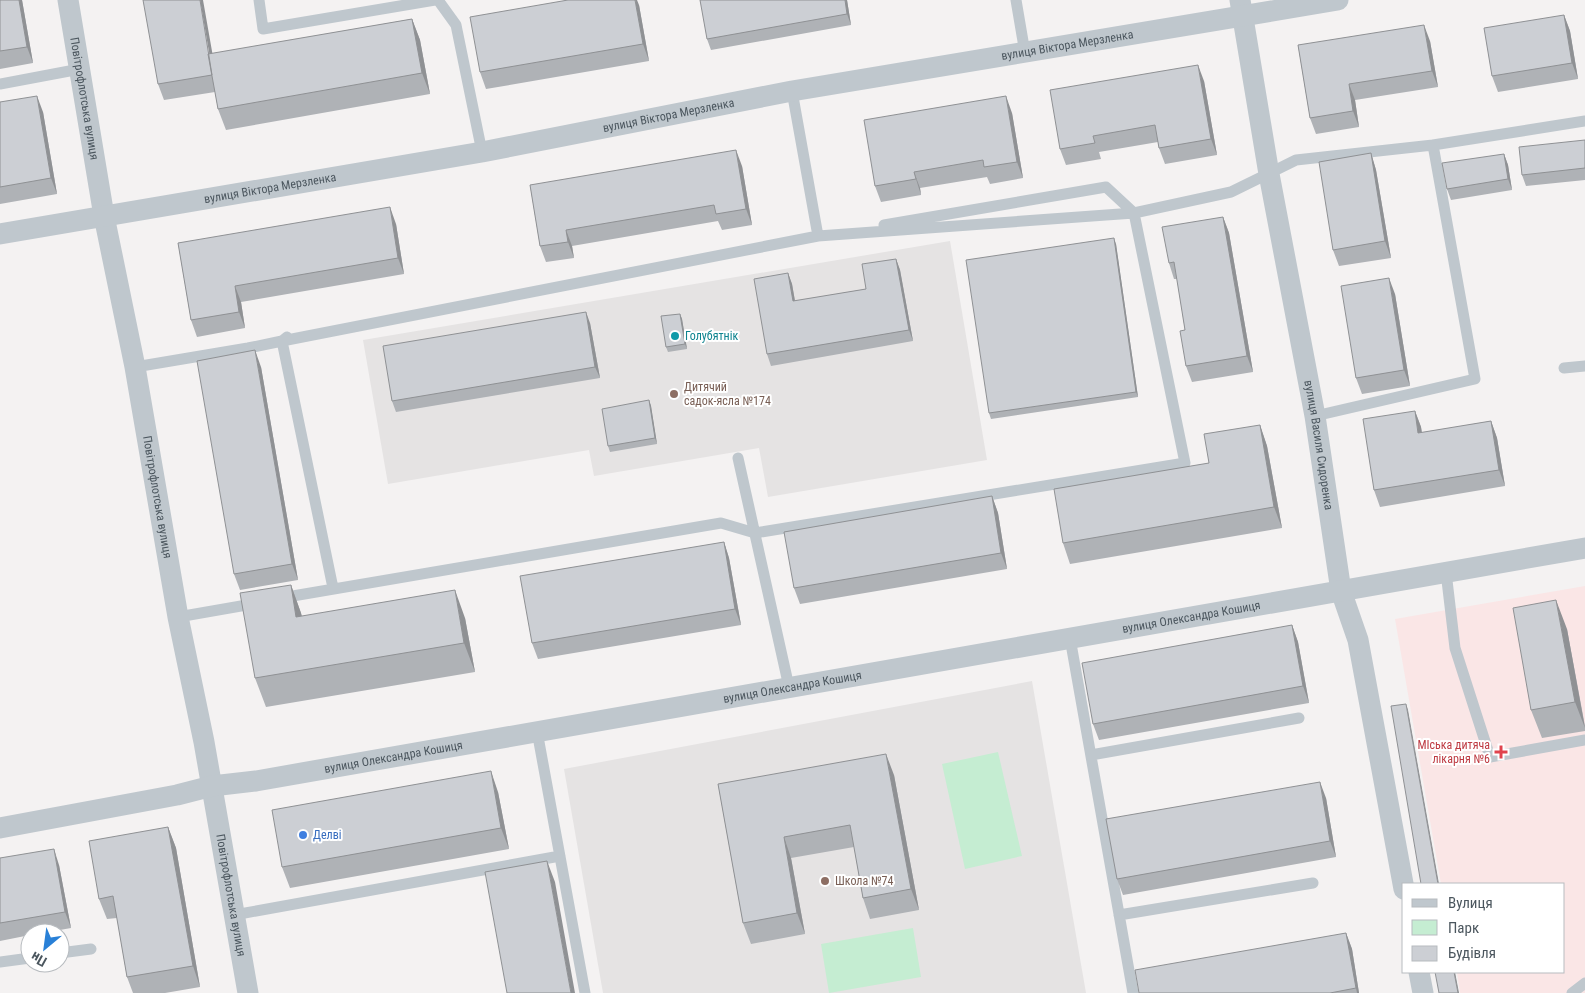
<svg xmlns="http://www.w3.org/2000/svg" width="1585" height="993" font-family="'Roboto Condensed',sans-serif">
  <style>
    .education { fill: #e5e3e3 }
    .medical { fill: #fae6e6 }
    .green { fill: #c5edd2 }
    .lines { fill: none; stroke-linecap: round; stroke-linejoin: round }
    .lane { stroke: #bfc7cd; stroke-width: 11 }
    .street { stroke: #bfc7cd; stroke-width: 21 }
    .wall { fill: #afb2b6 }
    .shaded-wall { fill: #8f9194 }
    .building { fill: #cccfd4; stroke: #8f9194 }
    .culture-dot { fill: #0f9aa8; stroke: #fff; stroke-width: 2 }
    .education-dot { fill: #8d6e63; stroke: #fff; stroke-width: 2 }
    .health-dot { fill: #e0444e; stroke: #fff; stroke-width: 2 }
    .shop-dot { fill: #3f7fe0; stroke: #fff; stroke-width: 2 }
    .labels { text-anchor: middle; stroke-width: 4; stroke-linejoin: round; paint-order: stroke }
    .street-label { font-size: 12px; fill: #4b565e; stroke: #fff }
    .culture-label { font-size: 12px; fill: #0d838f; stroke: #fff; text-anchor: start }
    .education-label { font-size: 12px; fill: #785e54; stroke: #fff; text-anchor: start }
    .health-label { font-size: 12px; fill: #be3a42; stroke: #fff; text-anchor: end }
    .shop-label { font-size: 12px; fill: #366cbe; stroke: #fff; text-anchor: start }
  </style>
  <rect width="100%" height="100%" fill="#f4f2f2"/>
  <path class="education" d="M 950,241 L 987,460 L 768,497 L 759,448 L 594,476 L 589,450 L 388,484 L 363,340 Z
    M 1032,681 L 1086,993 L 603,993 L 564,769 Z"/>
  <path class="medical" d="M 1585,586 L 1585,993 L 1460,993 L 1457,972 L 1564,972 L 1564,884 L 1441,884 L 1395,619 Z"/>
  <path class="green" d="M 998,752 L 1022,856 L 965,869 L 942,764 Z
    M 913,928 L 921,977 L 829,993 L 821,944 Z"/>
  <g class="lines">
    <path class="lane" d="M 259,0 L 263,29 L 435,0
      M 438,0 L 456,25 L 482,152
      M 1016,0 L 1025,53
      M 0,84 L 80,69
      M 792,91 L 818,236
      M 884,225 L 1106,187 L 1134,213 L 1231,192 L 1296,160 L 1433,145 L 1585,121
      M 135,367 L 248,348 L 282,341 L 287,337
      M 1564,368 L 1585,366
      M 1315,416 L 1475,379 L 1433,145
      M 738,458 L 789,687
      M 1446,572 L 1455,648 L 1490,757 L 1585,740
      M 281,598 L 721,523 L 755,533 L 1185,463 L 1134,213 L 818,236 L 282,341 L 333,588
      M 178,617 L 258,603
      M 1070,638 L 1133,993
      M 537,731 L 585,993
      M 1091,755 L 1299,718
      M 234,915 L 560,856
      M 1119,915 L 1313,883
      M 60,953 L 91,949
      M 0,962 L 30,958
      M 1572,993 L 1585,983"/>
    <g class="street">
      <path id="s1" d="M 68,0 L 104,216 L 135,367 L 178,617 L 204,742 L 248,993"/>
      <path id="s2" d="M 1240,0 L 1269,174 L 1315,416 L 1341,591 L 1358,640 L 1404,889"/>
      <path id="s3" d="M 0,234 L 482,152 L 792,91 L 1338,0"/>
      <path id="s4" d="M 0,828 L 177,795 L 212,786 L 256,781 L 1585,548"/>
      <path d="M 1419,972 L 1423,993"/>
    </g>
  </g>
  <path class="wall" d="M 0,0 L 22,0 L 33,63 L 0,69 Z
    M 847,0 L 851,25 L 711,50 L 707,39 Z
    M 639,5 L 649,61 L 486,89 L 480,72 Z
    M 1564,15 L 1570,31 L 1578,79 L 1498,92 L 1492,76 Z
    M 412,19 L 420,40 L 430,94 L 226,130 L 218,109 L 215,92 L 164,100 L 158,84 L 212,54 Z
    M 1430,41 L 1438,87 L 1355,100 L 1359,127 L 1316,134 L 1310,118 L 1298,45 Z
    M 1204,81 L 1217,155 L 1165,164 L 1159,148 L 1158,142 L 1099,152 L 1101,159 L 1066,165 L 1060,149 Z
    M 0,102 L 43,112 L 57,194 L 0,204 Z
    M 1012,113 L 1023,178 L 990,184 L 987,177 L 920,188 L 921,195 L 881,202 L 875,186 Z
    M 1585,140 L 1585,180 L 1526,186 L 1522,175 Z
    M 1371,153 L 1376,170 L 1391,258 L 1339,266 L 1333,250 Z
    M 1504,154 L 1508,165 L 1512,190 L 1451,200 L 1447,189 Z
    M 742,166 L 752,225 L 722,230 L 718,221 L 572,246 L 574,258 L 546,262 L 540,246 L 530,185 Z
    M 1223,217 L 1229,233 L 1253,372 L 1192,382 L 1186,366 L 1185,330 L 1177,279 L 1174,279 L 1169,263 Z
    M 396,224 L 404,274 L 241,302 L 245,328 L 197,337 L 191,320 L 178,243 Z
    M 1116,244 L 1138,397 L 991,419 L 989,413 Z
    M 896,259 L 900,270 L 913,341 L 771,366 L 767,354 L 788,273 L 792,284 L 795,301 L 866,289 Z
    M 1395,294 L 1410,386 L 1362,394 L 1356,378 Z
    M 680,314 L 682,319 L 687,349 L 668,352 L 666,347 Z
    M 590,323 L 600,378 L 396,412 L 392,401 Z
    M 261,367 L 298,580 L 240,590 L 234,574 Z
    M 649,400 L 651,406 L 657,444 L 610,452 L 608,446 Z
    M 1415,411 L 1421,427 L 1422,433 L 1491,421 L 1497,438 L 1505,486 L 1380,507 L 1374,490 Z
    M 1260,425 L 1267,446 L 1282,528 L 1070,564 L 1063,543 L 1209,463 Z
    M 992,496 L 998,513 L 1007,569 L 800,604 L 794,588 Z
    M 724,542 L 729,558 L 741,625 L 538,659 L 532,643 Z
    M 291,585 L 302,616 L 465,618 L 475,672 L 266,707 L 255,678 Z
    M 1292,625 L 1298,642 L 1309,703 L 1099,740 L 1093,724 Z
    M 1567,629 L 1585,726 L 1585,731 L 1542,738 L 1531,710 Z
    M 894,775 L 919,910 L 870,919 L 863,898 L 854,847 L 791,858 L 805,934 L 751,944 L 743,923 L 718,784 Z
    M 498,792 L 509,849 L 290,888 L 282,867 Z
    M 1326,798 L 1336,857 L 1123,895 L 1117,879 Z
    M 168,827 L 176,848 L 200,987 L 165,993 L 133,993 L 127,977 L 117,918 L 107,919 L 99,899 Z
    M 0,858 L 59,865 L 71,928 L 43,933 L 30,933 L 30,935 L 0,941 Z
    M 1346,933 L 1352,949 L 1359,993 L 1139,993 Z"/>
  <path class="shaded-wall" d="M 19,0 L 22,0 L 33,63 L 27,47 Z
    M 200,0 L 203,0 L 219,91 L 213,75 Z
    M 635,0 L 637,0 L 639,5 L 649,61 L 643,44 Z
    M 845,0 L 847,0 L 851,25 L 847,14 Z
    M 1564,15 L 1570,31 L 1578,79 L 1572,63 Z
    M 412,19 L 420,40 L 430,94 L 422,73 Z
    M 1424,25 L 1430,41 L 1438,87 L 1432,71 Z
    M 1198,65 L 1204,81 L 1217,155 L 1211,139 Z
    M 1349,84 L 1355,100 L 1359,127 L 1353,111 Z
    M 37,96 L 43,112 L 57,194 L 51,178 Z
    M 1006,96 L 1012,113 L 1023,178 L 1017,162 Z
    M 736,150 L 742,166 L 752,225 L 746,209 Z
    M 1371,153 L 1376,170 L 1391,258 L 1385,241 Z
    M 1504,154 L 1508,165 L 1512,190 L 1508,179 Z
    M 914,172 L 920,188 L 921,195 L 916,179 Z
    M 390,207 L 396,224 L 404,274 L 398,258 Z
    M 1223,217 L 1229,233 L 1253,372 L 1247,356 Z
    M 566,230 L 572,246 L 574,258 L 568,242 Z
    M 1114,238 L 1116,244 L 1138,397 L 1136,392 Z
    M 896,259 L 900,270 L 913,341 L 909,330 Z
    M 788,273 L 792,284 L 797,313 L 793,301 Z
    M 1389,278 L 1395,294 L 1410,386 L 1404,370 Z
    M 235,286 L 241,302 L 245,328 L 239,312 Z
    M 586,312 L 590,323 L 600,378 L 595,367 Z
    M 680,314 L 682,319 L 687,349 L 685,344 Z
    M 255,350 L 261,367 L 298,580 L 292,564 Z
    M 649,400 L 651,406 L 657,444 L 655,438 Z
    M 1415,411 L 1421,427 L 1424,449 L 1418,433 Z
    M 1491,421 L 1497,438 L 1505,486 L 1499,470 Z
    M 1260,425 L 1267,446 L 1282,528 L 1274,507 Z
    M 992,496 L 998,513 L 1007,569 L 1001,553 Z
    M 724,542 L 729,558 L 741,625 L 735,609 Z
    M 291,585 L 301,613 L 307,645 L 296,617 Z
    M 455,590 L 465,618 L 475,672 L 464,643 Z
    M 1556,600 L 1567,629 L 1585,728 L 1575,702 Z
    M 1292,625 L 1298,642 L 1309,703 L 1303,686 Z
    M 1406,704 L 1408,710 L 1439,884 L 1438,884 Z
    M 886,754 L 894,775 L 919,910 L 911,889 Z
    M 491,771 L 498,792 L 509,849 L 501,828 Z
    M 1320,782 L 1326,798 L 1336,857 L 1330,841 Z
    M 168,827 L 176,848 L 200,987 L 193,966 Z
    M 784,837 L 791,858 L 805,934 L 797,913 Z
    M 54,849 L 59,865 L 71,928 L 65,912 Z
    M 547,861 L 555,882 L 575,993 L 571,993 Z
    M 1346,933 L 1352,949 L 1359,993 L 1357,993 L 1356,988 Z
    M 1454,972 L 1455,972 L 1459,993 L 1458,993 Z"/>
  <path class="building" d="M 0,0 L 19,0 L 27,47 L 0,51 Z
    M 143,0 L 200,0 L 212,75 L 158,84 Z
    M 568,0 L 635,0 L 643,44 L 480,72 L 470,17 Z
    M 700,0 L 845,0 L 847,14 L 707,39 Z
    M 1564,15 L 1572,63 L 1492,76 L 1484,28 Z
    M 412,19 L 422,73 L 218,109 L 208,54 Z
    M 1424,25 L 1432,71 L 1349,84 L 1353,111 L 1310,118 L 1298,45 Z
    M 1198,65 L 1211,139 L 1159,148 L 1155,125 L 1093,136 L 1095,143 L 1060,149 L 1050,90 Z
    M 37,96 L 51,178 L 0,187 L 0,102 Z
    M 1006,96 L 1017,162 L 984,167 L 983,160 L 914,172 L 916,179 L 875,186 L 864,120 Z
    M 1585,140 L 1585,168 L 1522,175 L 1519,147 Z
    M 736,150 L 746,209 L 716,214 L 714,205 L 566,230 L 568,242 L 540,246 L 530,185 Z
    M 1371,153 L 1385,241 L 1333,250 L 1319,162 Z
    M 1504,154 L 1508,179 L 1447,189 L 1442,163 Z
    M 390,207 L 398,258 L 235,286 L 239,312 L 191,320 L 178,243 Z
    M 1223,217 L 1247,356 L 1186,366 L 1180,331 L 1185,330 L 1174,262 L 1169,263 L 1162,227 Z
    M 1114,238 L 1136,392 L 989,413 L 966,260 Z
    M 896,259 L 909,330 L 767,354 L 754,279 L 788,273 L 793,301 L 866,289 L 862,264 Z
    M 1389,278 L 1404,370 L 1356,378 L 1341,286 Z
    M 586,312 L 595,367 L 392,401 L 383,346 Z
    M 680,314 L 685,344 L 666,347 L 661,316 Z
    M 255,350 L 292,564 L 234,574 L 197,361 Z
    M 649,400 L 655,438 L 608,446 L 602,409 Z
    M 1415,411 L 1418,433 L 1491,421 L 1499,470 L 1374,490 L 1363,419 Z
    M 1260,425 L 1274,507 L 1063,543 L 1054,489 L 1209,463 L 1204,434 Z
    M 992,496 L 1001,553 L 794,588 L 784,532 Z
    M 724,542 L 735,609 L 532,643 L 520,576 Z
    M 291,585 L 296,617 L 455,590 L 464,643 L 255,678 L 240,593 Z
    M 1556,600 L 1575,702 L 1531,710 L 1513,608 Z
    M 1292,625 L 1303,686 L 1093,724 L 1082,663 Z
    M 1406,704 L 1438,884 L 1421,884 L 1391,706 Z
    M 886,754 L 911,889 L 863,898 L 850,825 L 784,837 L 797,913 L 743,923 L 718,784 Z
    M 491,771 L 501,828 L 282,867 L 272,810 Z
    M 1320,782 L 1330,841 L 1117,879 L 1106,819 Z
    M 168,827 L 193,966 L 127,977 L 113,896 L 99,899 L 89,841 Z
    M 54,849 L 65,912 L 0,923 L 0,858 Z
    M 547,861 L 571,993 L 507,993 L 485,872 Z
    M 1346,933 L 1356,988 L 1330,993 L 1139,993 L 1135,970 Z
    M 1435,972 L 1454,972 L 1458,993 L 1439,993 Z"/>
  <circle class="culture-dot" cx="675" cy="336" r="5"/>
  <g class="education-dot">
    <circle cx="674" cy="394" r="5"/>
    <circle cx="825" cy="881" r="5"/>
  </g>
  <path class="health-dot" d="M1498.5 744.5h5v5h5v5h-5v5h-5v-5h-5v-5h5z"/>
  <circle class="shop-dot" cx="303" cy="835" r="5"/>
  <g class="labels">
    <g class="street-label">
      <text dy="4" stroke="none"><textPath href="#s3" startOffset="1084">вулиця Віктора Мерзленка</textPath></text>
      <text dy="4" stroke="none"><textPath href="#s1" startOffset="100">Повітрофлотська вулиця</textPath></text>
      <text dy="4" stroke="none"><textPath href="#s3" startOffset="679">вулиця Віктора Мерзленка</textPath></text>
      <text dy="4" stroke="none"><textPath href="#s3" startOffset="274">вулиця Віктора Мерзленка</textPath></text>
      <text dy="4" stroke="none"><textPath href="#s2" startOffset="452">вулиця Василя Сидоренка</textPath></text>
      <text dy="4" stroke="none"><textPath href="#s1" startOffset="505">Повітрофлотська вулиця</textPath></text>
      <text dy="4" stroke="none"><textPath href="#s4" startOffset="1210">вулиця Олександра Кошиця</textPath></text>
      <text dy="4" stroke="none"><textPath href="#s4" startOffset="805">вулиця Олександра Кошиця</textPath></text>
      <text dy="4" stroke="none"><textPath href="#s4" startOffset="400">вулиця Олександра Кошиця</textPath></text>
      <text dy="4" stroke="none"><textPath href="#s1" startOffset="910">Повітрофлотська вулиця</textPath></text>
    </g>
    <g class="culture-label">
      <text x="685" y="340">Голубятнік</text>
    </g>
    <g class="education-label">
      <text x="684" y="391">Дитячий<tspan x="684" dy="14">садок-ясла №174</tspan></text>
      <text x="835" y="885">Школа №74</text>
    </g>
    <g class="health-label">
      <text x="1490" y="749">МІська дитяча<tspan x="1490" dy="14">лікарня №6</tspan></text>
    </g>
    <g class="shop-label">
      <text x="313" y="839">Делві</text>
    </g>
  </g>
  <rect x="1402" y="883" width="162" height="90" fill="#ffffff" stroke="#b7bbbf"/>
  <rect x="1412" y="899" width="25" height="8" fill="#bfc7cd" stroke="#b7bbbf"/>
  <text x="1448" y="908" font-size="15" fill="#4b565e">Вулиця</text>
  <rect x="1412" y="920" width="25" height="15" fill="#c5edd2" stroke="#b7bbbf"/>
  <text x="1448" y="933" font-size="15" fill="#4b565e">Парк</text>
  <rect x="1412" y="946" width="25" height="15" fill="#cccfd4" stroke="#b7bbbf"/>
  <text x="1448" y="958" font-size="15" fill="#4b565e">Будівля</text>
  <g transform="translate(45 948) rotate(209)"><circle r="24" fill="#ffffff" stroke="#b7bbbf"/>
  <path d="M0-4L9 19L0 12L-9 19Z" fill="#2980d7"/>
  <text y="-8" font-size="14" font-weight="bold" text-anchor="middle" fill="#4b565e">Пн</text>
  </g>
</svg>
